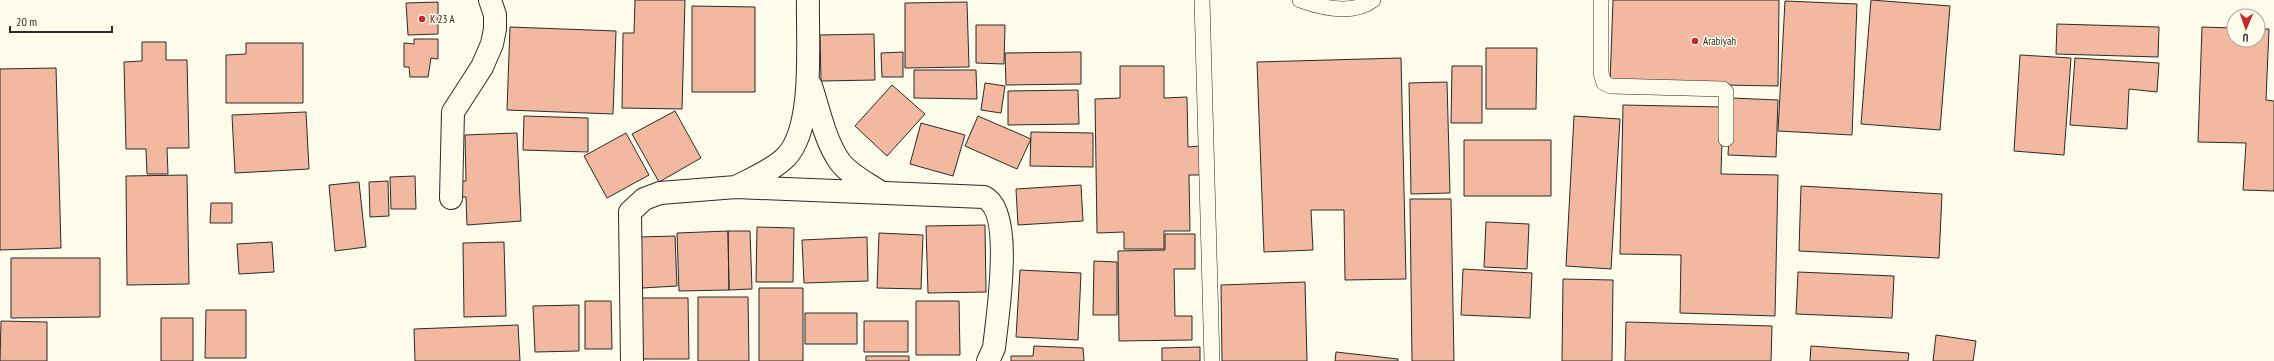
<svg xmlns="http://www.w3.org/2000/svg" width="2274" height="361" font-family="'PT Sans Narrow',sans-serif">
  <style>
    .building { fill: #f2b8a0; stroke: #2b2b2b }
    .lines { fill: none; stroke-linecap: round; stroke-linejoin: round }
    .lane-casing { stroke: #2b2b2b; stroke-width: 16 }
    .street-casing { stroke: #2b2b2b; stroke-width: 24 }
    .lane { stroke: #fdfbea; stroke-width: 15 }
    .street { stroke: #fdfbea; stroke-width: 22 }
    .poi-dot { fill: #c62828; stroke: #fdfbea; stroke-width: 1.5 }
    .labels { text-anchor: middle; stroke-width: 3; stroke-linejoin: round; paint-order: stroke }
    .poi-label { font-size: 11px; fill: #2b2b2b; stroke: #fdfbea; text-anchor: start }
  </style>
  <rect width="100%" height="100%" fill="#fdfbea"/>
  <path class="building" d="M 635,0 L 685,0 L 682,109 L 622,108 L 623,33 L 634,33 Z
    M 1613,0 L 1779,0 L 1778,86 L 1610,83 Z
    M 1871,0 L 1950,6 L 1940,130 L 1861,124 Z
    M 1785,1 L 1857,4 L 1852,135 L 1778,131 Z
    M 438,2 L 438,34 L 408,35 L 406,3 Z
    M 967,2 L 969,67 L 905,68 L 905,3 Z
    M 692,6 L 755,7 L 755,92 L 692,92 Z
    M 2057,24 L 2159,27 L 2158,57 L 2056,54 Z
    M 976,25 L 1005,25 L 1004,64 L 976,63 Z
    M 510,27 L 616,31 L 613,114 L 507,110 Z
    M 2202,27 L 2234,28 L 2234,40 L 2258,40 L 2258,29 L 2269,29 L 2266,100 L 2274,101 L 2274,191 L 2243,190 L 2246,143 L 2198,142 Z
    M 874,34 L 875,80 L 821,81 L 820,35 Z
    M 414,39 L 438,39 L 438,59 L 431,58 L 428,77 L 410,77 L 409,67 L 404,67 L 404,43 L 414,44 Z
    M 142,42 L 166,42 L 166,60 L 187,60 L 189,148 L 167,148 L 168,174 L 147,174 L 146,149 L 126,149 L 124,62 L 142,61 Z
    M 246,43 L 303,43 L 303,103 L 226,103 L 226,55 L 246,54 Z
    M 1486,48 L 1537,48 L 1536,109 L 1486,109 Z
    M 903,52 L 903,77 L 882,77 L 881,53 Z
    M 1081,52 L 1081,84 L 1006,85 L 1005,53 Z
    M 2020,55 L 2071,58 L 2064,155 L 2014,151 Z
    M 1401,58 L 1406,279 L 1345,280 L 1344,210 L 1311,210 L 1313,250 L 1264,252 L 1257,62 Z
    M 2075,58 L 2159,63 L 2157,92 L 2129,89 L 2127,129 L 2070,125 Z
    M 1120,66 L 1164,66 L 1164,98 L 1187,97 L 1188,147 L 1200,146 L 1201,175 L 1189,175 L 1190,231 L 1164,231 L 1164,249 L 1124,249 L 1124,232 L 1097,233 L 1095,99 L 1120,98 Z
    M 1452,66 L 1482,66 L 1482,123 L 1451,123 Z
    M 56,68 L 61,248 L 0,250 L 0,69 Z
    M 914,70 L 976,70 L 977,99 L 914,98 Z
    M 1447,82 L 1450,193 L 1411,194 L 1409,83 Z
    M 985,83 L 1005,86 L 1001,113 L 981,110 Z
    M 892,85 L 925,114 L 887,156 L 855,126 Z
    M 1078,90 L 1079,124 L 1008,125 L 1008,91 Z
    M 1731,98 L 1778,100 L 1776,157 L 1728,155 Z
    M 1623,105 L 1723,107 L 1721,174 L 1778,175 L 1775,316 L 1680,313 L 1681,255 L 1620,254 Z
    M 675,111 L 701,158 L 659,182 L 632,134 Z
    M 306,112 L 309,169 L 235,173 L 232,115 Z
    M 524,116 L 588,118 L 588,152 L 523,150 Z
    M 978,116 L 1031,139 L 1017,169 L 965,146 Z
    M 1574,116 L 1620,119 L 1611,269 L 1566,266 Z
    M 921,123 L 965,135 L 953,176 L 910,164 Z
    M 1031,132 L 1093,133 L 1093,167 L 1030,166 Z
    M 517,133 L 521,221 L 467,225 L 466,197 L 458,197 L 458,181 L 466,181 L 465,135 Z
    M 626,133 L 649,175 L 607,198 L 584,156 Z
    M 1464,140 L 1551,140 L 1551,196 L 1464,196 Z
    M 187,175 L 189,284 L 127,285 L 126,176 Z
    M 415,176 L 416,209 L 391,209 L 390,177 Z
    M 388,181 L 389,216 L 370,217 L 369,182 Z
    M 359,182 L 366,247 L 335,251 L 329,185 Z
    M 1081,185 L 1083,221 L 1018,225 L 1016,189 Z
    M 1801,186 L 1942,194 L 1939,258 L 1799,251 Z
    M 1410,199 L 1451,199 L 1454,361 L 1412,361 Z
    M 211,203 L 232,203 L 232,223 L 210,223 Z
    M 1486,222 L 1529,224 L 1527,269 L 1484,267 Z
    M 985,225 L 986,292 L 928,293 L 926,226 Z
    M 757,227 L 794,228 L 793,282 L 756,282 Z
    M 728,231 L 729,290 L 679,291 L 677,233 Z
    M 728,231 L 750,231 L 752,289 L 729,290 Z
    M 879,233 L 923,235 L 921,289 L 877,288 Z
    M 1165,234 L 1195,234 L 1195,269 L 1174,269 L 1175,316 L 1192,316 L 1192,340 L 1119,341 L 1118,251 L 1165,250 Z
    M 675,236 L 677,286 L 642,288 L 640,237 Z
    M 867,237 L 868,281 L 804,283 L 802,240 Z
    M 272,242 L 274,272 L 239,274 L 237,244 Z
    M 504,242 L 506,316 L 464,317 L 463,243 Z
    M 11,258 L 100,258 L 100,317 L 11,318 Z
    M 1094,261 L 1117,262 L 1117,315 L 1093,315 Z
    M 1463,269 L 1532,273 L 1530,318 L 1461,315 Z
    M 1020,270 L 1081,273 L 1078,340 L 1016,337 Z
    M 1798,272 L 1894,276 L 1892,318 L 1796,314 Z
    M 1563,279 L 1613,280 L 1612,361 L 1562,361 Z
    M 1305,282 L 1307,361 L 1222,361 L 1221,285 Z
    M 759,288 L 803,288 L 803,361 L 759,361 Z
    M 698,297 L 748,297 L 749,361 L 698,361 Z
    M 638,298 L 688,298 L 689,359 L 638,359 Z
    M 585,301 L 611,301 L 612,349 L 585,349 Z
    M 916,301 L 959,301 L 960,355 L 916,355 Z
    M 579,305 L 579,351 L 535,352 L 533,306 Z
    M 206,310 L 246,310 L 246,358 L 205,358 Z
    M 805,313 L 857,313 L 857,344 L 805,344 Z
    M 161,318 L 193,318 L 193,361 L 161,361 Z
    M 1,321 L 47,322 L 47,361 L 0,361 Z
    M 864,321 L 908,321 L 908,352 L 864,352 Z
    M 1626,322 L 1772,326 L 1771,361 L 1625,361 Z
    M 518,325 L 520,361 L 415,361 L 414,329 Z
    M 1936,335 L 1976,341 L 1973,361 L 1933,361 Z
    M 1034,346 L 1083,348 L 1084,361 L 1011,361 L 1011,356 L 1033,356 Z
    M 1811,346 L 1909,353 L 1908,361 L 1810,361 Z
    M 1200,347 L 1200,361 L 1162,361 L 1162,348 Z
    M 1336,352 L 1398,359 L 1398,361 L 1335,361 Z
    M 866,356 L 909,356 L 909,361 L 866,361 Z"/>
  <g class="lines">
    <g class="lane-casing">
      <path id="lane" d="M 1202,0 L 1212,361
        M 1300,0 C 1322,8 1353,15 1373,0
        M 1601,0 L 1601,73 L 1604,83 L 1611,86 L 1723,89 L 1726,92 L 1726,139"/>
    </g>
    <g class="street-casing">
      <path id="street" d="M 811,86 C 819,110 825,141 840,162 C 850,175 867,183 880,192
        M 736,187 C 753,178 773,170 786,157 C 815,127 807,41 808,0
        M 451,198 L 453,112 L 482,67 L 492,44 L 495,29 L 495,15 L 490,0
        M 632,361 L 630,212 L 644,199 L 660,193 L 736,187 L 984,197 C 1015,211 997,318 994,348 L 988,361"/>
    </g>
    <use href="#lane" class="lane"/>
    <use href="#street" class="street"/>
  </g>
  <g class="poi-dot">
    <circle cx="422" cy="19" r="4"/>
    <circle cx="1695" cy="41" r="4"/>
  </g>
  <g class="labels">
    <g class="poi-label">
      <text x="430" y="23">K 23 A</text>
      <text x="1703" y="45">Arabiyah</text>
    </g>
  </g>
  <g transform="translate(2246 28) rotate(182)"><circle r="19" fill="#fdfbea" stroke="#a9a89e"/>
  <path d="M0-3L7 15L0 10L-7 15Z" fill="#c62828"/>
  <text y="-6" font-size="11" font-weight="bold" text-anchor="middle" fill="#2b2b2b">U</text>
  </g>
  <path d="M10 26v6h102v-6" fill="none" stroke="#2b2b2b" stroke-width="2"/>
  <text x="16" y="26" font-size="12" fill="#2b2b2b" stroke="#fdfbea" stroke-width="3" paint-order="stroke">20 m</text>
</svg>
